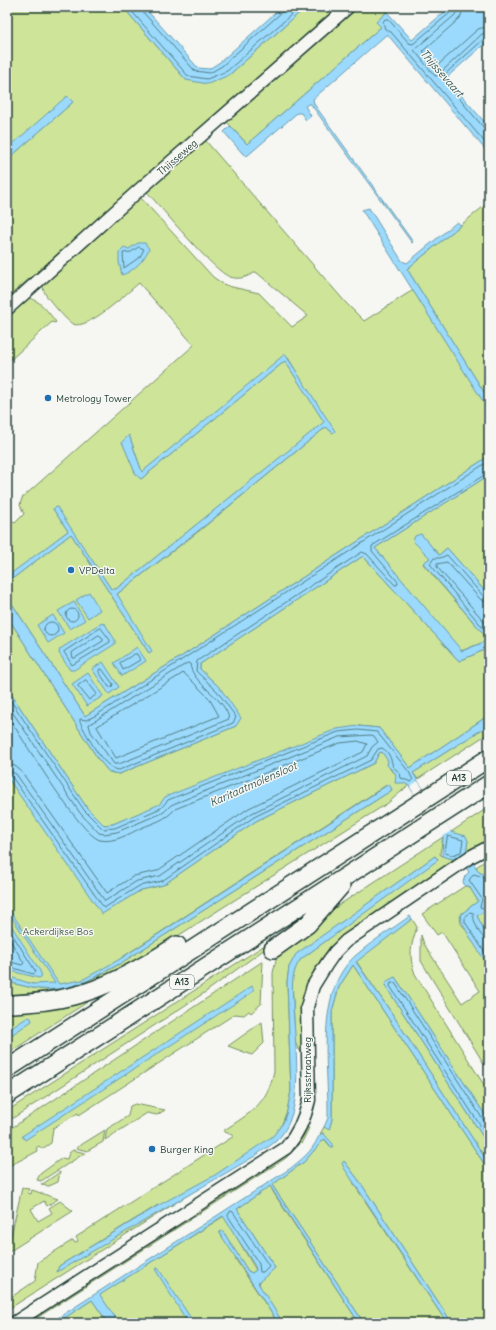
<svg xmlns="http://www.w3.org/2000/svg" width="496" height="1330" font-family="Delius,sans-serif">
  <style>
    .green { fill: #cde499; stroke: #769066; fill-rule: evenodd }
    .water { fill: #9bdafd; stroke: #699bad }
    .pier { fill: #f6f6f2 }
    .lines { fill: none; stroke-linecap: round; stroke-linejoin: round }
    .shore { stroke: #517c84; stroke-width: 1 }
    .minor-casing { stroke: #1f3d34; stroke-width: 15 }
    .highway-casing { stroke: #1f3d34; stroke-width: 20 }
    .minor { stroke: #f6f6f2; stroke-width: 12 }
    .highway { stroke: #f6f6f2; stroke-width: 17 }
    .poi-dot { fill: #1f6fb2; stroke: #f6f6f2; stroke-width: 1.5 }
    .labels { text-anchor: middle; stroke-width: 3; stroke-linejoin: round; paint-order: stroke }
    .shield { fill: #f6f6f2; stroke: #60746d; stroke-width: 1 }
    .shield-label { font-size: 9px; font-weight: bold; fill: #1f3d34 }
    .street-label { font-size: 10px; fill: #1f3d34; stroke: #f6f6f2 }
    .poi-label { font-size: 10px; fill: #1f3d34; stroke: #f6f6f2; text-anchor: start }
    .park-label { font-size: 10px; fill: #425e48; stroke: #f6f6f2 }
    .water-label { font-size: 11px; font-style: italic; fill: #385c5c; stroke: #f6f6f2 }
  </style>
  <rect width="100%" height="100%" fill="#f6f6f2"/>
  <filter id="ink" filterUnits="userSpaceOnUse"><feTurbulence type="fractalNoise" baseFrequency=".025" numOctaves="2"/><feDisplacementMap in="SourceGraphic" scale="8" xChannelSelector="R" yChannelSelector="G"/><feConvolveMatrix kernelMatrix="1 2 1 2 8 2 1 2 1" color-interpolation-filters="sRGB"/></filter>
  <g filter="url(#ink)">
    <path class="green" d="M 7,7 L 123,7 L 186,80 L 229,75 L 306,7 L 342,7 L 7,298 L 7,160 L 73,102 L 7,149 Z
      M 357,7 L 382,7 L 387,12 L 376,22 L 381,27 L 247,144 L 227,122 Z
      M 205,140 L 346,303 L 364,321 L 413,290 L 486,405 L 489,404 L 489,456 L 179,658 L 85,716 L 7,596 L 7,516 L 15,523 L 24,514 L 20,505 L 22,498 L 194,345 L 139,283 C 127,293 87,331 73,324 C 67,321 61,313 57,309 C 50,300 42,294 43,283 L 140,197 L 213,277 L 223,284 L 232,287 L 259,293 L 292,327 L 308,316 L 256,272 C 247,277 240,280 230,277 C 214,272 161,207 146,191 ZM 287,356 L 333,433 L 326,427 L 199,531 L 117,594 L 149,653 L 71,534 L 12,579 L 10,575 L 68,531 L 53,509 L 57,508 L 111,589 L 116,589 L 325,422 L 285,361 L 141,479 L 129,435 L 142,472 Z
      M 489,202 L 489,400 L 407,269 Z
      M 27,298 C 40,299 48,312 56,322 L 55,323 L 52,322 L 7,363 L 7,313 Z
      M 489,475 L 489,596 L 447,548 L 439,555 L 421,535 L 430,558 L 423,564 L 489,640 L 461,651 L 375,548 Z
      M 363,556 L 459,661 L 489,648 L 489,715 L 410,768 L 379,728 L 358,726 L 113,824 L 104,825 L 87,808 L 7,688 L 7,616 L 98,759 L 109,772 L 119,774 L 236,726 L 220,688 L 200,669 L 200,664 Z
      M 489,725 L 489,733 L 418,779 L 413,773 Z
      M 382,752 L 389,761 L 390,769 L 409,785 L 388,803 L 124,970 L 93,985 L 19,998 L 7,997 L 7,982 C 18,984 29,988 40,989 C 71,992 96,978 121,963 L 392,790 L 388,784 L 121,958 L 121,960 L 77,983 L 42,986 L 7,979 L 7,755 L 106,911 L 141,890 L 163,885 L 256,821 L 374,763 L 379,753 Z
      M 489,807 L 489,840 L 466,852 L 468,841 L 451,832 Z
      M 443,837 L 440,854 L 442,856 L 453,859 L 446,866 L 351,930 L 335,942 L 323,956 L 314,970 L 308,988 L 304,1057 L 295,1043 L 292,980 L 296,965 L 301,959 L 438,859 L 435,856 L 297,954 L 289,967 L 287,982 L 291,1091 L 287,1111 L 276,1139 L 7,1310 L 7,1300 L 35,1281 L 38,1262 L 73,1240 L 75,1243 L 78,1241 L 76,1237 L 234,1136 L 223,1131 C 250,1113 267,1105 274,1071 L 273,973 L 277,955 L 295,937 L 342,903 ZM 158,1205 L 161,1209 L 58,1271 L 59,1266 Z
      M 489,858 L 489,871 L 483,874 L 479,873 L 476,867 Z
      M 465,886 L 469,886 L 478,901 L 460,915 L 461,924 L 467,930 L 489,967 L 489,1072 L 421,961 L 421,935 L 424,944 L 462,1003 L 480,991 L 442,932 L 437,935 L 422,914 Z
      M 483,912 L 489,920 L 489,939 L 477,916 Z
      M 412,919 L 417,927 C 411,946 408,955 415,974 L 489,1093 L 489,1121 L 395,977 L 385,985 L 489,1146 L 489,1164 L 393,1015 L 356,961 Z
      M 268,943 L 269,946 L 207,991 L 7,1122 L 7,1111 Z
      M 263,961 L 261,1004 L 251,1013 L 249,1011 L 244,1015 L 235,1014 L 79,1115 L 78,1113 L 53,1128 L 51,1143 L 42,1149 L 39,1146 L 36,1148 L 38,1151 L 7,1167 L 7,1131 Z
      M 353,965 L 489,1171 L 489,1323 L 452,1323 L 360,1182 L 344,1161 L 355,1186 L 447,1323 L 364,1323 L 272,1185 L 305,1161 L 323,1140 L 324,1139 L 332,1148 L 323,1133 L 320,1134 L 324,1127 L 329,1129 L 332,1119 L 332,1011 L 339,987 Z
      M 103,992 L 7,1054 L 7,1011 Z
      M 262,1022 L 264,1043 L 252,1055 L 228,1046 Z
      M 135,1104 L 165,1110 L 157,1115 L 147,1113 L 105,1140 L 107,1129 L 128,1116 L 130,1106 Z
      M 305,1126 L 309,1128 L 302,1142 L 286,1158 L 29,1323 L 23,1323 L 275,1161 Z
      M 105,1130 L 103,1142 L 87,1151 L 76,1148 Z
      M 73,1150 L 85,1153 L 41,1181 L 37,1180 L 40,1174 L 62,1158 L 67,1159 L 69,1153 Z
      M 60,1172 L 58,1182 L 49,1186 L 41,1185 Z
      M 270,1186 L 275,1195 L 359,1323 L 283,1323 L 260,1288 L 259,1281 L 275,1268 L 237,1209 Z
      M 22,1188 L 29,1189 L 28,1193 L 31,1194 L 32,1190 L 58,1199 L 47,1206 L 44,1201 L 31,1209 L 38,1221 L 52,1213 L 49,1208 L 60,1201 L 73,1211 L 7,1253 Z
      M 224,1216 L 256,1270 L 252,1273 L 248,1271 L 224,1233 L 236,1260 L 278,1323 L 119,1323 L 99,1295 Z
      M 92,1300 L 108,1323 L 57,1323 Z"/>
    <path class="water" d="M 123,7 L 144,7 L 198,68 L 209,69 L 220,62 L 282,7 L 306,7 L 229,75 L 208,84 L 186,80 Z
      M 450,7 L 489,7 L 489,40 L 446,78 L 489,127 L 489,154 L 387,34 L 313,99 L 314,104 L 413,242 L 412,243 L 310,103 L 305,106 L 311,116 L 306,120 L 301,113 L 297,113 L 247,156 L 243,154 L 224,132 L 230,126 L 247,144 L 381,27 L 376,22 L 387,12 L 412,40 Z
      M 67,96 L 73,102 L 7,160 L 7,149 Z
      M 369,208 L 402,261 L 407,263 L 457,222 L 461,225 L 407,269 L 489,400 L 489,404 L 486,406 L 362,210 Z
      M 138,243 L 145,243 L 149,249 C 144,260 134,271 122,275 L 119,262 L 119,252 L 124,247 L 129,249 Z
      M 285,354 L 335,431 L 333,433 L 326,427 L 212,520 L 117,594 L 152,651 L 149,653 L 71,534 L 12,579 L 9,575 L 68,531 L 53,509 L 57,507 L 111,589 L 116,589 L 324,422 L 285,361 L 141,479 L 136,475 L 122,442 L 129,435 L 142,472 Z
      M 489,456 L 489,475 L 375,548 L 462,651 L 489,640 L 423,563 L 430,558 L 413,541 L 415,536 L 421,534 L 439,555 L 447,548 L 489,596 L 489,648 L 459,661 L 363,556 L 200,664 L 200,669 L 220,688 L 241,718 L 236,726 L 119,774 L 109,772 L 98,759 L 7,616 L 7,596 L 85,716 L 179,658 Z
      M 89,592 L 100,610 L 88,618 L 76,600 Z
      M 74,602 L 85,620 L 70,629 L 58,611 Z
      M 53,615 L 64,633 L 48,643 L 37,625 Z
      M 101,623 L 105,624 L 115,640 L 115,644 L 74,670 L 70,670 L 59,653 L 60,649 Z
      M 137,647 L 146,661 L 122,676 L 114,663 Z
      M 103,662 L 119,687 L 109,694 L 92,669 Z
      M 88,673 L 103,696 L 87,706 L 72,684 Z
      M 7,688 L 87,808 L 104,825 L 113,824 L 160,804 L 165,797 L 337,729 L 358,726 L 379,728 L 410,768 L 489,715 L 489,725 L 413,773 L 451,832 L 466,836 L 468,841 L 466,852 L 479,872 L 483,874 L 489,871 L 489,920 L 483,912 L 477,916 L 489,939 L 489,967 C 481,954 462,928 460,915 L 478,901 L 469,886 L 465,886 L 463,882 L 465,876 L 469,872 L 458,856 L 453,859 L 442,856 L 443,837 L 409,786 L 404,783 L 395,783 L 396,774 L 387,765 L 388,761 L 382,752 L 379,753 L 374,763 L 256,821 L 163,885 L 141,890 L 102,914 L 7,777 Z
      M 389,784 L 392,790 L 121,963 C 96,977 71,992 40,989 C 29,988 18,984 7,982 L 7,976 L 32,984 L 55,983 L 7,910 L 7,906 L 59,984 L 82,980 L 120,959 Z
      M 435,856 L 438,860 L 301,959 C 291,972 292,986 293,1003 C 294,1042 308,1114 275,1142 C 269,1147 261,1151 255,1156 L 57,1272 L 59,1266 L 159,1205 L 215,1175 L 273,1136 L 283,1123 L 287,1111 L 291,1091 L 287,982 L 289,967 L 296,954 Z
      M 410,916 L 412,919 L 356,962 L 393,1015 L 489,1164 L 489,1171 L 353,965 L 339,987 L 332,1011 L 332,1119 L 329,1130 L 324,1127 L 328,1118 C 329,1068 314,993 355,956 C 372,941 392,929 410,916 Z
      M 7,919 L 40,971 L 42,976 L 39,978 L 7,970 Z
      M 395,977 L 489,1121 L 489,1146 L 385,985 L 387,981 Z
      M 252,986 L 254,991 L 25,1140 L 22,1136 Z
      M 28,1017 L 31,1018 L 32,1021 L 7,1038 L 7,1031 Z
      M 323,1133 L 333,1144 L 333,1147 L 332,1148 L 325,1139 L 323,1140 L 305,1161 L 272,1185 L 364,1323 L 359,1323 L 270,1186 L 237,1209 L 275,1268 L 258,1283 L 283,1323 L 278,1323 L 219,1232 L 221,1231 L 224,1233 L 248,1271 L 252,1273 L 256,1270 L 255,1266 L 223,1216 L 100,1295 L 119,1323 L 108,1323 L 92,1300 L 57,1323 L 50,1323 L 291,1168 C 299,1161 308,1155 314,1145 C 317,1141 318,1135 323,1133 Z
      M 344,1161 L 360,1182 L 452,1323 L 447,1323 L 344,1168 L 342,1163 Z
      M 158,1268 L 194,1323 L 188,1323 L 155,1269 Z"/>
    <path class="pier" d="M 418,781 L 451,831 L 442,837 L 410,787 Z"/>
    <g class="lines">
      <path class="shore" d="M 128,7 L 188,76 L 207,79 L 227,71 L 300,7
        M 141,7 L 142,11 L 195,71 L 210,73 L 222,66 L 282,12 L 284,7
        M 453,7 L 451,12 L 413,44 L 409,43 L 388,19 L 385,19 L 383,22 L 385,29 L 391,32 L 489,147
        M 458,7 L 455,15 L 414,50 L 435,76 L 437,76 L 482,34 L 489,32
        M 464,7 L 460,18 L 423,51 L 434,66 L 437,66 L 478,29 L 489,26
        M 489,37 L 485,38 L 444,75 L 442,78 L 484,128 L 489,129
        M 139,247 L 144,249 L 140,257 L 124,268 L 123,253 L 131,252 Z
        M 489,461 L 95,716 L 86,720 L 80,719 L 80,722 C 88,736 102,768 119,770 L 233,723 L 236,717 L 217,691 L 196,671 L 197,661 L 362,552 L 367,554 L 395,585 L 397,585 L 398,582 L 372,551 L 372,546 L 489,472
        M 489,598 L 484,597 L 447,555 L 440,558 L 434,558 L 430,564 L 489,635
        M 489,603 L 481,600 L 447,562 L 437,564 L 437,567 L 489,627
        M66 615a6 6 0 1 1 12 0a6 6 0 1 1-12 0Z
        M44 629a7 7 0 1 1 14 0a7 7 0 1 1-14 0Z
        M 101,628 L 110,640 L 110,642 L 72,665 L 64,652 Z
        M 99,635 L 103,638 L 103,641 L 75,658 L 73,658 L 72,653 Z
        M 135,654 L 137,654 L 140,660 L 123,670 L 120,663 Z
        M 188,663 L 190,664 C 192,684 226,698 229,719 L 119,764 L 114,764 L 91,732 L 89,725 Z
        M 100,669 L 102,669 L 113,684 L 112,687 L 109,687 L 99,672 Z
        M 184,673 L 209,698 L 219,716 L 116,758 L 97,727 Z
        M 86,680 L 97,694 L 89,700 L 78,686 Z
        M 7,695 L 84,810 L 103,829 L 115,828 L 161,808 L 168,800 L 338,732 L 358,730 L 377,732 L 409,772 L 413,780 L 411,782 L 401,778 L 400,773 L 393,767 C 391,760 390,752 382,748 L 378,749 L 371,760 L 254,817 L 162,881 L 139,886 L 104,908 L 12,777 L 7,775
        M 7,704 L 80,813 L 99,833 L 104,834 L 117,832 L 164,812 L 171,805 L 339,737 L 371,735 L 374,736 L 378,742 L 372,747 L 367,756 L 252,813 L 160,876 L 137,881 L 105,901 L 16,774 L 7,770
        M 7,715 C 22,737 79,834 100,840 C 114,843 129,834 141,828 C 153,823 166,820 175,809 L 340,743 L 358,741 L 367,744 L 363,752 L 249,808 L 157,871 L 134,876 L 107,893 L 21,771 L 15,766 L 7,764
        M 448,836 L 463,840 L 461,852 L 452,855 L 445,853 Z
        M 489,875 L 483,877 L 474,874 L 469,880 L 482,899 L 480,907 L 486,909 L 489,913
        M 7,926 L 36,972 L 33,974 L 7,966
        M 7,935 L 24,963 L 22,965 L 7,961
        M 489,941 C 481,940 473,921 473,913 L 470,912 L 465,916 L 465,922 L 489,959
        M 489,1123 L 484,1121 L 395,983 L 391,983 L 390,986 L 489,1139
        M 231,1211 L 233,1212 L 269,1266 L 263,1272 L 260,1272 L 259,1264 L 228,1216 Z"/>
      <g class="minor-casing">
        <path id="minor" d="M 7,309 L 138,191 L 348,7
          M 14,1323 L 286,1148 C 298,1134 305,1118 309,1100 L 307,1007 L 313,986 L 326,965 L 335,952 L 346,941 L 470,857 L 489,847"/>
      </g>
      <g class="highway-casing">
        <path id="highway" d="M 273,949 L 308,924 L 341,886
          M 13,1004 C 33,1003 53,1001 73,996 C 106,988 148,964 177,945
          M 7,1069 L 489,758
          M 7,1095 L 489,784"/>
      </g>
      <use href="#minor" class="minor"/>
      <use href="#highway" class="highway"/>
    </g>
  </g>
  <g class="poi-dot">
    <circle cx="48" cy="398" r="4"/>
    <circle cx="71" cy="570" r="4"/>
    <circle cx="152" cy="1149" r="4"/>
  </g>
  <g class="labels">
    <g class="shield">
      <rect x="447" y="771" width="24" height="14" rx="3"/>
      <rect x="170" y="975" width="24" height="14" rx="3"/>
    </g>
    <g class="shield-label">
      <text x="459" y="781">A13</text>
      <text x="182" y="985">A13</text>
    </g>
    <g class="street-label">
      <text transform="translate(177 157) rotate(-41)" y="4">Thijsseweg</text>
      <text transform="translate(307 1070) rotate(-90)" y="4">Rijksstraatweg</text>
    </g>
    <g class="poi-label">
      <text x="56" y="402">Metrology Tower</text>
      <text x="79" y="574">VPDelta</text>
      <text x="160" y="1153">Burger King</text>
    </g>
    <g class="park-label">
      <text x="58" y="935">Ackerdijkse Bos</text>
    </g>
    <g class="water-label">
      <text transform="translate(442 73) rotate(49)" y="4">Thijssevaart</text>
      <text transform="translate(253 784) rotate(-24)" y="4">Karitaatmolensloot</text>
    </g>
  </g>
  <rect width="496" height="1330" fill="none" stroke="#f6f6f2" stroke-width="24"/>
  <rect x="12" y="12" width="472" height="1306" fill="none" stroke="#1f3d34" stroke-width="1.5" filter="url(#ink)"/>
</svg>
